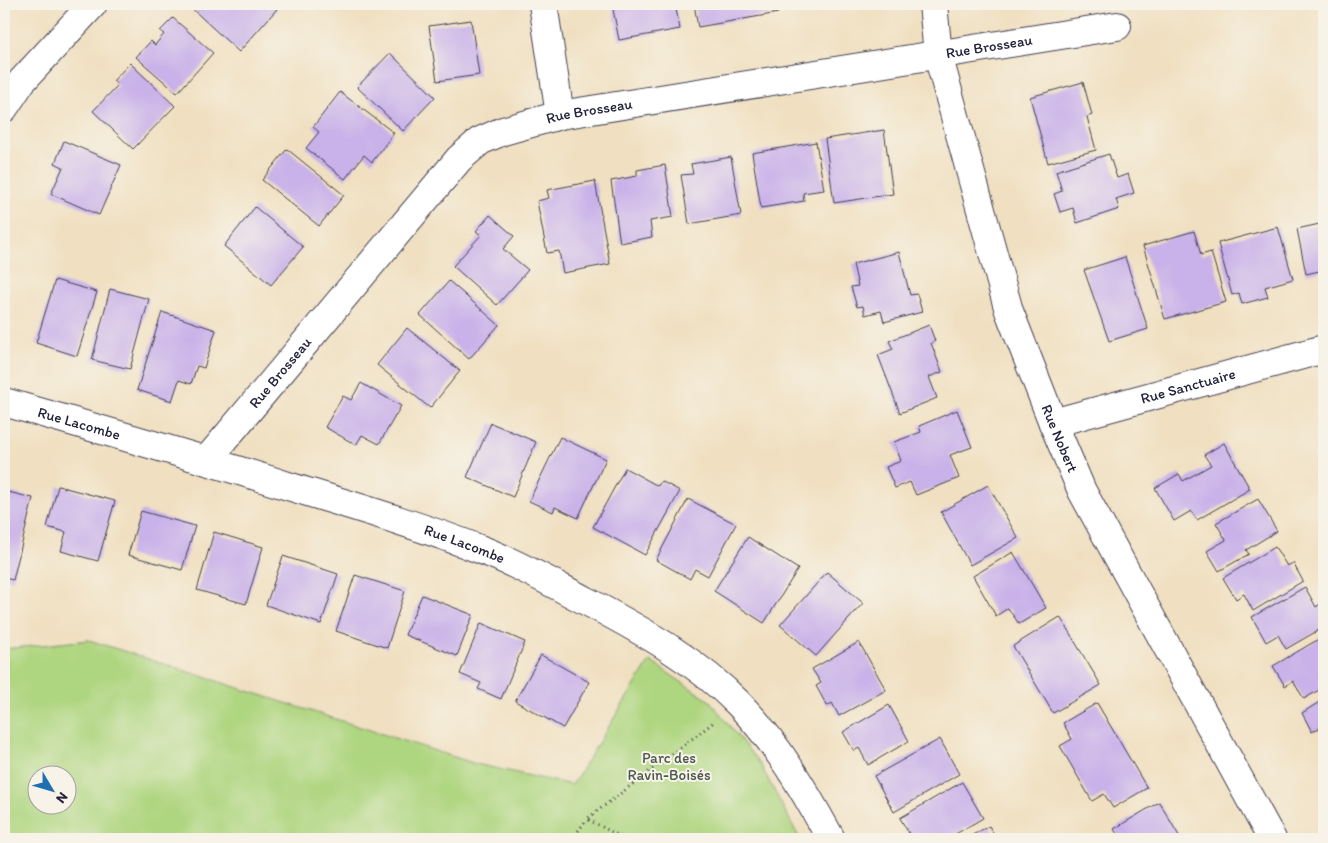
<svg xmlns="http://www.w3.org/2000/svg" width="1328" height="843" font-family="Itim,sans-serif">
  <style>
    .green { fill: #aed57f; stroke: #687c5d; fill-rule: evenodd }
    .building { fill: #c9b1e9 }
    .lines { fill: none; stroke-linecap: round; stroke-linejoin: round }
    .street-casing { stroke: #413e4f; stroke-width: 30 }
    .path { stroke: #413e4f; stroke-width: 3; stroke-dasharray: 1 4; stroke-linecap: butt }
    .street { stroke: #fff; stroke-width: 28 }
    .labels { text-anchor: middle; stroke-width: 4; stroke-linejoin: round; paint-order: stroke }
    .street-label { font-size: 15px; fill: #22223b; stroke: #f7f3e8 }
    .park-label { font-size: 15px; fill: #4c584f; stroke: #f7f3e8 }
  </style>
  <rect width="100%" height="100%" fill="#f7f3e8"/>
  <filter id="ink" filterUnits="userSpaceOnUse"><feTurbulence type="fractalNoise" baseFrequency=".02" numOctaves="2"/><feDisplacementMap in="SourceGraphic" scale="10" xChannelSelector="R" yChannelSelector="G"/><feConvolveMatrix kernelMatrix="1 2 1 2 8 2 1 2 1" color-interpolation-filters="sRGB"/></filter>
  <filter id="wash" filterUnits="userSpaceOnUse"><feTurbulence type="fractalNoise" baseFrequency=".0096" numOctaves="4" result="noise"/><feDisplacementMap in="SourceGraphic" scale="20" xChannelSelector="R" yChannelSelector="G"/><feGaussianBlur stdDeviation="1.12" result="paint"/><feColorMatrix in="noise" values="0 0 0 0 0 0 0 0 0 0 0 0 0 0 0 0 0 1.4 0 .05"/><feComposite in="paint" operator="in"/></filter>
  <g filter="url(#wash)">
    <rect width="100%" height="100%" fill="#f0e0c1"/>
    <path class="green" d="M 89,640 L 476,764 L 572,785 L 650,661 L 710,701 L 760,764 L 800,839 L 4,839 L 4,649 ZM 38,776 L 68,776 L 68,806 L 38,806 Z"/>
    <g id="blocks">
      <path class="building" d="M 187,4 L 271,4 L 277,9 L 239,52 Z
        M 612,4 L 675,4 L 680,29 L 619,40 Z
        M 694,4 L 777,4 L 778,13 L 698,27 Z
        M 173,18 L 213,53 L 177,93 L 136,57 L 151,41 L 155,45 L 164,34 L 160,31 Z
        M 471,20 L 479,75 L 437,81 L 429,26 Z
        M 390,53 L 435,97 L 403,131 L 357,87 Z
        M 130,63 L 175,106 L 133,149 L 93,111 L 118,85 L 113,81 Z
        M 1083,82 L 1092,115 L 1087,117 L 1096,150 L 1048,163 L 1030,97 Z
        M 340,92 L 394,133 L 372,162 L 364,155 L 345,179 L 306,148 L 319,132 L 313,127 Z
        M 884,130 L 893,194 L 834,203 L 825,139 Z
        M 64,141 L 121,165 L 99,215 L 51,194 L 63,167 L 55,163 Z
        M 816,142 L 824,190 L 803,193 L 804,201 L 761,208 L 752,153 Z
        M 287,149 L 344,195 L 319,226 L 262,180 Z
        M 1109,154 L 1117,178 L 1128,174 L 1134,193 L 1116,199 L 1119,209 L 1077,223 L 1073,208 L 1060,212 L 1054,194 L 1062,191 L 1056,171 Z
        M 731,157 L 741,215 L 689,224 L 681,175 L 693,174 L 691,164 Z
        M 665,165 L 673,217 L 650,221 L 652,237 L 620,243 L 611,181 L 637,176 L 637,170 Z
        M 595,181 L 610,264 L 563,273 L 559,251 L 547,253 L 537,201 L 549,198 L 547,190 Z
        M 255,207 L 303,247 L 271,285 L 224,246 Z
        M 490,215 L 514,236 L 503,249 L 528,270 L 497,305 L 453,266 L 481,235 L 476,231 Z
        M 1324,223 L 1324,270 L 1306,274 L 1297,229 Z
        M 1278,227 L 1293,279 L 1265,287 L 1268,297 L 1242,304 L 1239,293 L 1232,295 L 1218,243 Z
        M 1194,231 L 1201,255 L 1211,252 L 1226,302 L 1165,319 L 1143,246 Z
        M 899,252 L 910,295 L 917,294 L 922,312 L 884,322 L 881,311 L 865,315 L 863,306 L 857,307 L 851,287 L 858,286 L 853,264 Z
        M 1125,257 L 1148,329 L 1109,341 L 1084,270 Z
        M 55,280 L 97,292 L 77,356 L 36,343 Z
        M 449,281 L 499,325 L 469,359 L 420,315 Z
        M 110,289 L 149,299 L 130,369 L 92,360 Z
        M 162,312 L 216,330 L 204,368 L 197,366 L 191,384 L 179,380 L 172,401 L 137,390 Z
        M 929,325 L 935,341 L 931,343 L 942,372 L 929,377 L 937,398 L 900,413 L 878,355 L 893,349 L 889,341 Z
        M 407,328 L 460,371 L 430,408 L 377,365 Z
        M 361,383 L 401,406 L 379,444 L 362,435 L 356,445 L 325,427 L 343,396 L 351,400 Z
        M 957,410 L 972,447 L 950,455 L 959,478 L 916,495 L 910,482 L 895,488 L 886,467 L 901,461 L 894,442 L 921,432 L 919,426 Z
        M 491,423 L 536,442 L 513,497 L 467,477 Z
        M 560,437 L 606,459 L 578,518 L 555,507 L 553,512 L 529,501 Z
        M 1224,443 L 1250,489 L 1197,520 L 1191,511 L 1174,521 L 1155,488 L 1179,474 L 1183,481 L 1211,465 L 1204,455 Z
        M 625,468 L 658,486 L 661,481 L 680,491 L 645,555 L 593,527 Z
        M 988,485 L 1018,538 L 970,565 L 941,512 Z
        M 58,486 L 115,501 L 98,561 L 61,551 L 66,532 L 47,527 Z
        M 4,491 L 33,498 L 13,580 L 4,578 Z
        M 688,499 L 736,524 L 708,576 L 695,569 L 690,579 L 656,560 Z
        M 1258,499 L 1277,531 L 1246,550 L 1249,554 L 1219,571 L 1207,551 L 1226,540 L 1216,523 Z
        M 141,511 L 195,526 L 182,570 L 128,555 Z
        M 214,532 L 263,547 L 246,604 L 197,590 Z
        M 748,537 L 798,569 L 764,623 L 714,591 Z
        M 1275,547 L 1287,566 L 1293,563 L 1303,581 L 1253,611 L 1244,594 L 1236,599 L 1223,578 Z
        M 1013,552 L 1046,608 L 1019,624 L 1008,608 L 996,616 L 973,576 Z
        M 283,556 L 338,574 L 321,624 L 266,605 Z
        M 827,572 L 863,603 L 816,656 L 780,625 Z
        M 355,575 L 405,591 L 387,648 L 336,631 Z
        M 1305,587 L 1316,607 L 1322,603 L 1324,607 L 1324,627 L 1286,649 L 1278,635 L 1266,642 L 1252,617 Z
        M 422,595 L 473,615 L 457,656 L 405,635 Z
        M 1060,617 L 1101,685 L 1053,713 L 1013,646 Z
        M 481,623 L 525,642 L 501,699 L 478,689 L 481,683 L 460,674 Z
        M 1324,636 L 1324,687 L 1304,699 L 1293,681 L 1285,686 L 1273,666 Z
        M 859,642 L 886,690 L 839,716 L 832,703 L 827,706 L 816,686 L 821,683 L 812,669 Z
        M 541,655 L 589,682 L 563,728 L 515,701 Z
        M 1324,699 L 1324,737 L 1319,728 L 1312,732 L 1302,713 Z
        M 1097,703 L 1147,788 L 1113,808 L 1104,794 L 1092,801 L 1060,746 L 1072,739 L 1063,723 Z
        M 889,705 L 909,741 L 868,765 L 859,748 L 854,751 L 843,732 Z
        M 940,739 L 959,774 L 894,812 L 874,776 Z
        M 962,782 L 983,818 L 947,839 L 912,839 L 900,818 Z
        M 1159,802 L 1181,839 L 1120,839 L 1114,829 Z
        M 989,826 L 997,839 L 965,839 Z"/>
    </g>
  </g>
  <g filter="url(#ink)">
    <use href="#blocks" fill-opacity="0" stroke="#413e4f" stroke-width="1"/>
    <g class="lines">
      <g class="street-casing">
        <g id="street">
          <path d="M 543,4 L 560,115"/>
          <path id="s1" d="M 933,4 L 938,55 L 1009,311 L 1053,423 L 1082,491 L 1272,839"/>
          <path d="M 4,108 L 22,81 L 93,4"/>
          <path id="s2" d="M 4,402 C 99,429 194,456 288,486 C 353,506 418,525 482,550 C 519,564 555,585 590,603 C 643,631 697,661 739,704 C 778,744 804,790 831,839"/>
          <path id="s3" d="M 1053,423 L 1324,349"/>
          <path id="s4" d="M 207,460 L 459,159 L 480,141 L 503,131 L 560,115 L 1117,26"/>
        </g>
      </g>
      <path class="path" d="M 572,839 L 587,819
        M 625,839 L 587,819 L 714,722"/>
      <use href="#street" class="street"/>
    </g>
  </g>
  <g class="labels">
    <g class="street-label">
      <text dy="5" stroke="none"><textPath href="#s4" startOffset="939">Rue Brosseau</textPath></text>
      <text dy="5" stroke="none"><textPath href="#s4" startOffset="534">Rue Brosseau</textPath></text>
      <text dy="5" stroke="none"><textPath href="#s4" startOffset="114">Rue Brosseau</textPath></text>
      <text dy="5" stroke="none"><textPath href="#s3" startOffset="140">Rue Sanctuaire</textPath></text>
      <text dy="5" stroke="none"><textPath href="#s2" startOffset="78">Rue Lacombe</textPath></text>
      <text dy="5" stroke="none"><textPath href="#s1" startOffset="454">Rue Nobert</textPath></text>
      <text dy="5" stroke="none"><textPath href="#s2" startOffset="482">Rue Lacombe</textPath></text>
    </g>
    <g class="park-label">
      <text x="669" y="763">Parc des<tspan x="669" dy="17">Ravin-Boisés</tspan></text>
    </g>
  </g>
  <rect width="1328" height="843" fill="none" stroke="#f7f3e8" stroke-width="20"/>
  <g transform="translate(52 790) rotate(128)"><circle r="24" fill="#f7f3e8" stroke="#a29fa3"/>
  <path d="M0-4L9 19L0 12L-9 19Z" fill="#1f6fb2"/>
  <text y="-8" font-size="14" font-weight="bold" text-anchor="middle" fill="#22223b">N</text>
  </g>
</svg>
